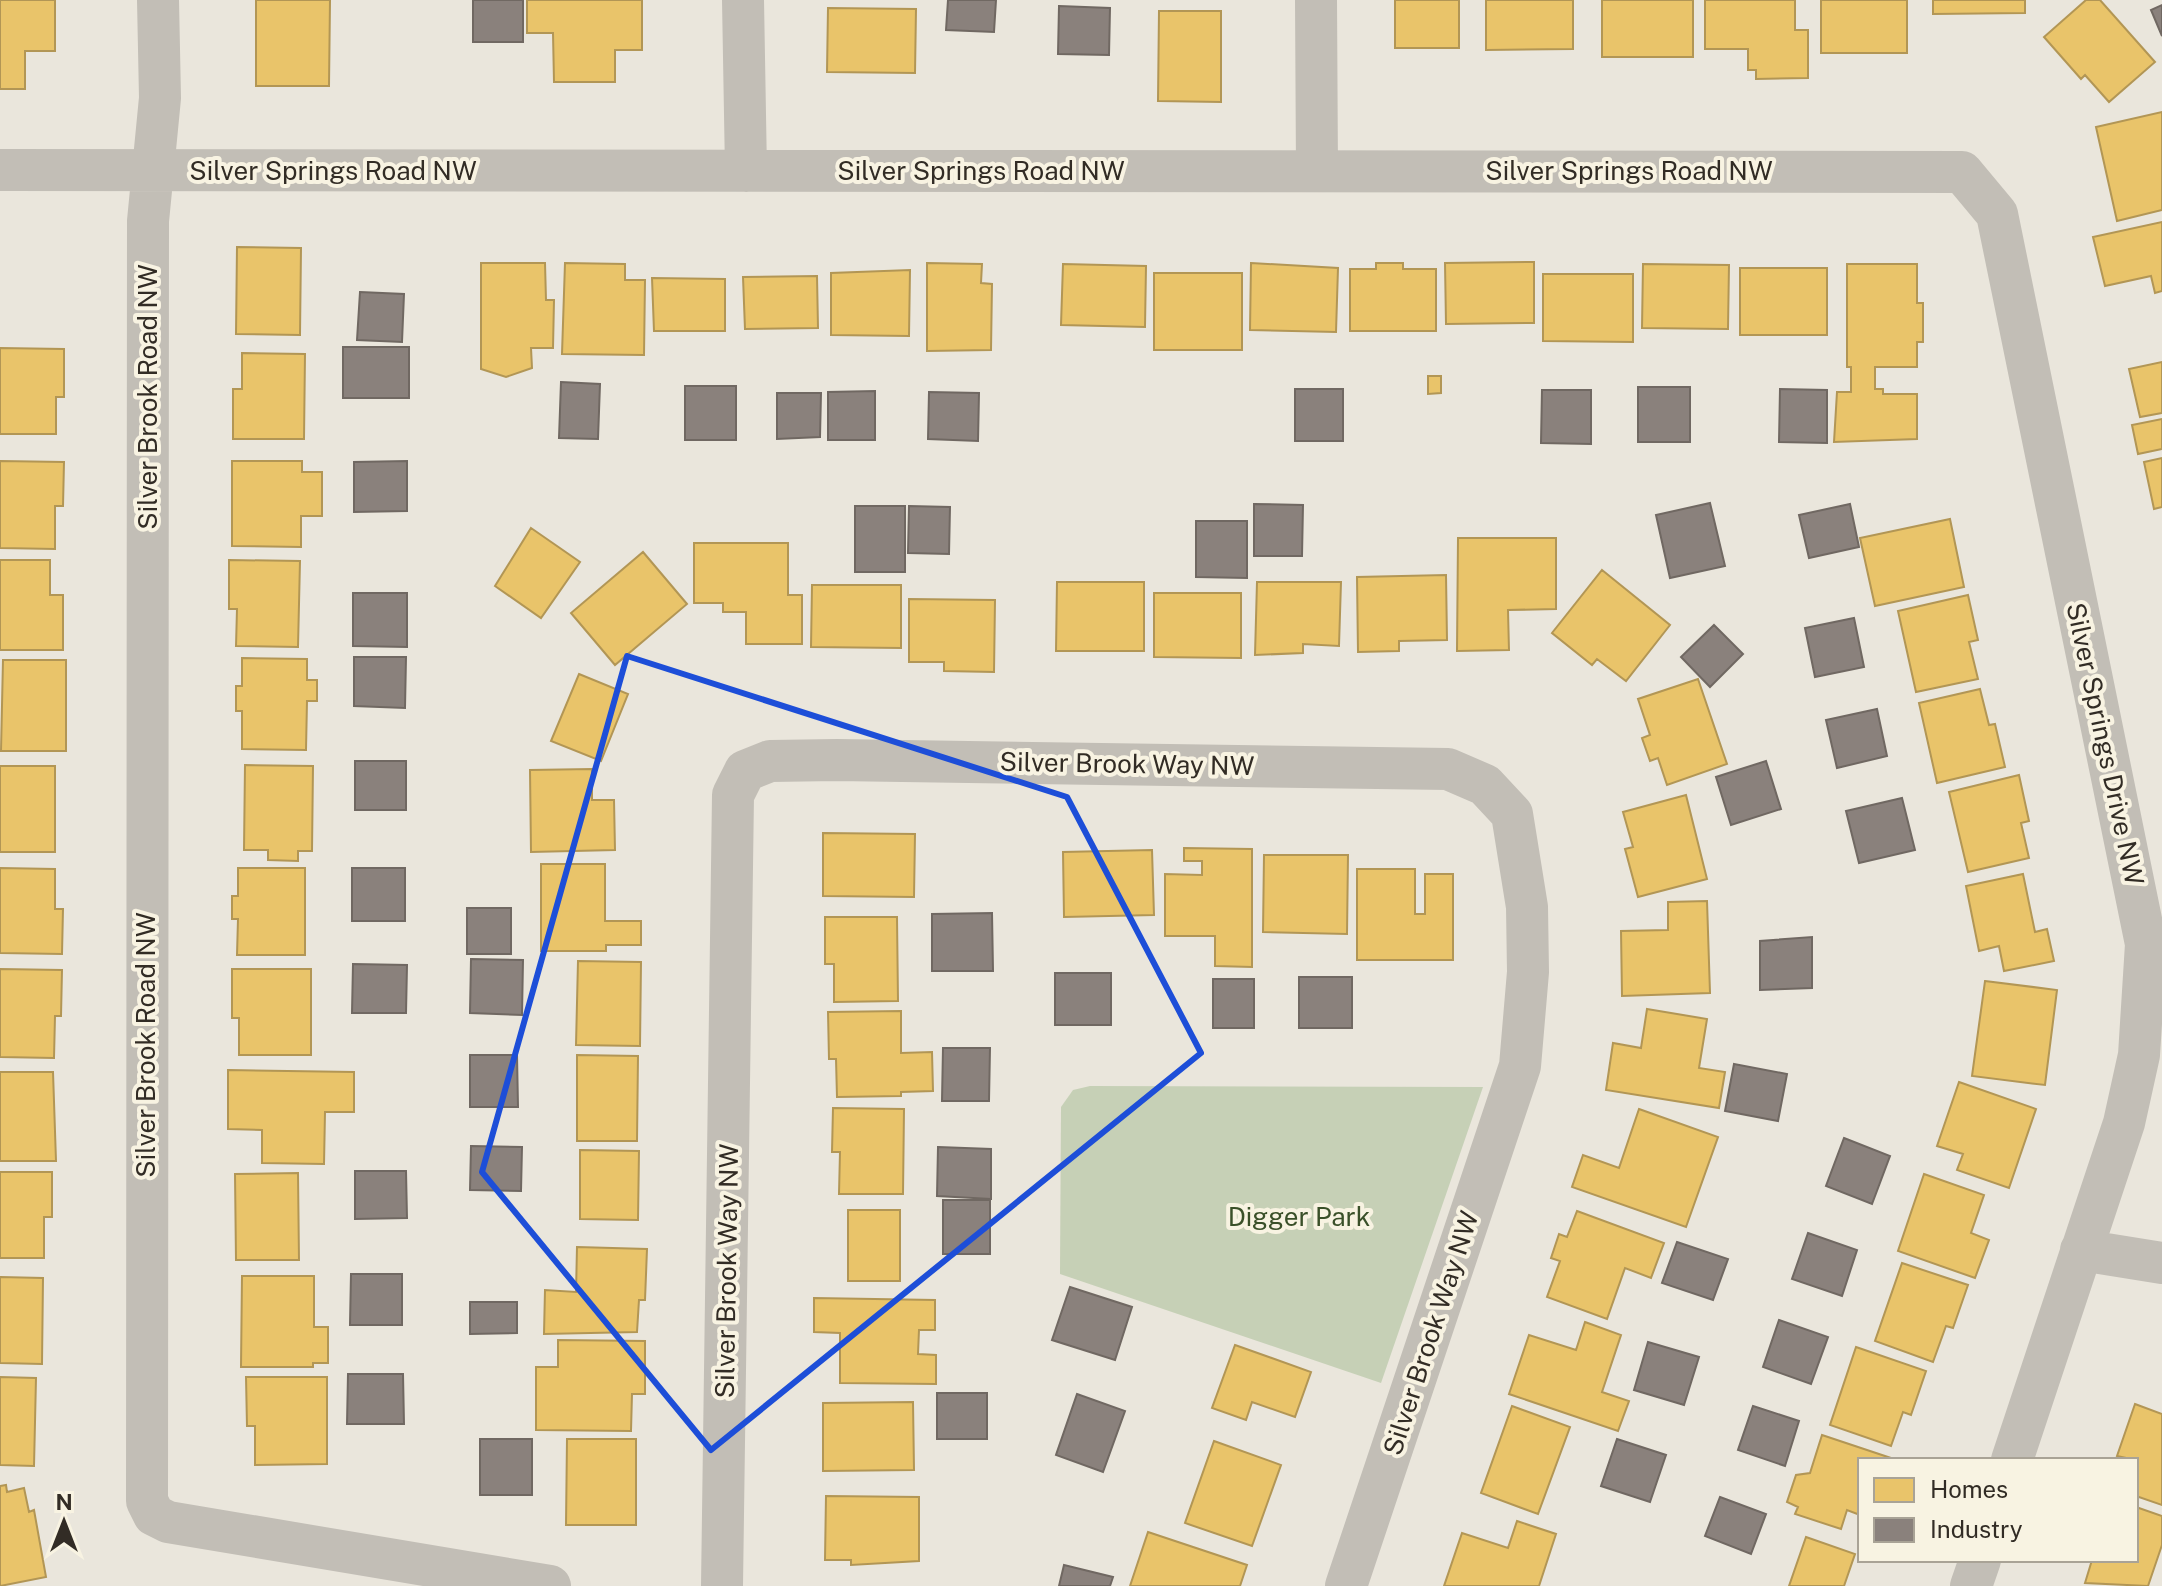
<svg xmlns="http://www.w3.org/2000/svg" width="2162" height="1586" font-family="'Public Sans',sans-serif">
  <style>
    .green { fill: #c6d0b6 }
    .homes { fill: #e9c46a; stroke: #b29655; stroke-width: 2 }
    .industry { fill: #8a817c; stroke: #706862; stroke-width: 2 }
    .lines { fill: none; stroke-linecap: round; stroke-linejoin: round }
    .street { stroke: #c2beb6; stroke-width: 42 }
    .marked { fill: none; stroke: #1d4ed8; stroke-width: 6; stroke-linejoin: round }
    .labels { text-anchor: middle; stroke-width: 8; stroke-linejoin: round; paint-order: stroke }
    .street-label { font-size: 26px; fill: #322c25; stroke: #f8f3e2 }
    .park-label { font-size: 26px; fill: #3a5029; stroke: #f8f3e2 }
  </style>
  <rect width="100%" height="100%" fill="#eae6dc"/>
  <path class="green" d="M 1090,1086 L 1483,1087 L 1381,1383 L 1060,1274 L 1061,1107 L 1073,1090 Z"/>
  <path class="homes" d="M 0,0 L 55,0 L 55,51 L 25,51 L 25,89 L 0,89 Z
    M 256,0 L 330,0 L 329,86 L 256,86 Z
    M 527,0 L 642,0 L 642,50 L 615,50 L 615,82 L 554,82 L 553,33 L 527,33 Z
    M 1395,0 L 1459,0 L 1459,48 L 1395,48 Z
    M 1486,0 L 1573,0 L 1573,49 L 1486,50 Z
    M 1602,0 L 1693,0 L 1693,57 L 1602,57 Z
    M 1705,0 L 1795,0 L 1795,30 L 1808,30 L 1808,78 L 1756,79 L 1756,70 L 1748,70 L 1748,49 L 1705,49 Z
    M 1821,0 L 1907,0 L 1907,53 L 1821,53 Z
    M 1933,0 L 2025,0 L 2025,13 L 1933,14 Z
    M 2086,0 L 2100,0 L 2155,62 L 2109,102 L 2085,75 L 2081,79 L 2044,37 Z
    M 828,8 L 916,9 L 915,73 L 827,72 Z
    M 1159,11 L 1221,11 L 1221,102 L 1158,101 Z
    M 2162,112 L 2162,210 L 2117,221 L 2096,127 Z
    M 2162,222 L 2162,291 L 2155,293 L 2151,276 L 2105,286 L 2093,237 Z
    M 237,247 L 301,248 L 300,335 L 236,334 Z
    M 1534,262 L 1534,323 L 1446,324 L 1445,263 Z
    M 481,263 L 545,263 L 546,300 L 554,300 L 553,348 L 531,348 L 532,368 L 506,377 L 481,369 Z
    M 565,263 L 625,264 L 625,280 L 645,280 L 644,355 L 562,354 Z
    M 927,263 L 982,264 L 981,283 L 992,284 L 991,350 L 927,351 Z
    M 1251,263 L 1338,268 L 1336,332 L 1250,330 Z
    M 1376,263 L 1403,263 L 1403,269 L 1436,269 L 1436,331 L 1350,331 L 1350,269 L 1376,269 Z
    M 1063,264 L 1146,266 L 1145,327 L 1061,325 Z
    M 1643,264 L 1729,265 L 1728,329 L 1642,328 Z
    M 1847,264 L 1917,264 L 1917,303 L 1923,303 L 1923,342 L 1917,342 L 1917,367 L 1875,367 L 1875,389 L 1883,389 L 1883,394 L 1917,394 L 1917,439 L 1834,442 L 1837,392 L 1851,392 L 1851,367 L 1847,367 Z
    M 1740,268 L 1827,268 L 1827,335 L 1740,335 Z
    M 910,270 L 909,336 L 831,335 L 831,273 Z
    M 1154,273 L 1242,273 L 1242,350 L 1154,350 Z
    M 1543,274 L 1633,274 L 1633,342 L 1543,341 Z
    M 817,276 L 818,328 L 745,329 L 743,277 Z
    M 652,278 L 725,279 L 725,331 L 654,331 Z
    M 0,348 L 64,349 L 64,397 L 56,397 L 56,434 L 0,434 Z
    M 242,353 L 305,354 L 304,439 L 233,439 L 233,389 L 242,389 Z
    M 2162,362 L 2162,413 L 2140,417 L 2129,369 Z
    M 1428,376 L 1441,376 L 1441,393 L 1428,394 Z
    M 2162,419 L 2162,449 L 2138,454 L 2132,425 Z
    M 2162,458 L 2162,507 L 2154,509 L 2144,462 Z
    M 0,461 L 64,462 L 63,506 L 55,506 L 55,549 L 0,548 Z
    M 232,461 L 302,461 L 302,472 L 322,472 L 322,516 L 301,516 L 301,547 L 232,546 Z
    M 1950,519 L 1964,587 L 1875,606 L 1860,538 Z
    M 531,528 L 580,562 L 541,618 L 495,586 Z
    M 1458,538 L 1556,538 L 1556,609 L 1508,610 L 1509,650 L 1457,651 Z
    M 694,543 L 788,543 L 788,595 L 802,595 L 802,644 L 746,644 L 746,612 L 723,612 L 723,603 L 694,603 Z
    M 643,552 L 687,604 L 615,665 L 571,613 Z
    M 0,560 L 50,560 L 50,595 L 63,595 L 63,650 L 0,650 Z
    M 229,560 L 300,561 L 298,647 L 236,646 L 237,609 L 229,609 Z
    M 1602,570 L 1670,625 L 1626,681 L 1597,659 L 1592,665 L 1552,633 Z
    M 1446,575 L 1447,640 L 1399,641 L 1399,651 L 1358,652 L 1357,577 Z
    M 1057,582 L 1144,582 L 1144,651 L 1056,651 Z
    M 1257,582 L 1341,582 L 1339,646 L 1303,644 L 1303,653 L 1255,655 Z
    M 812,585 L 901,585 L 901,648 L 811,647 Z
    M 1154,593 L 1241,593 L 1241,658 L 1154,657 Z
    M 1968,595 L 1978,640 L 1969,642 L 1978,679 L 1916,692 L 1898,611 Z
    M 909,599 L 995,600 L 994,672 L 944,671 L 944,662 L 909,662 Z
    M 242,658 L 307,659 L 307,680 L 317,680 L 317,701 L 307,701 L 306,750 L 242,749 L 242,711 L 236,711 L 236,686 L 242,686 Z
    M 3,660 L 66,660 L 66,751 L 1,751 Z
    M 579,674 L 628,694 L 601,761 L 551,741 Z
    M 1698,679 L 1727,764 L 1667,785 L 1658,758 L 1650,761 L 1642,738 L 1650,735 L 1638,699 Z
    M 1980,689 L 1989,725 L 1995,724 L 2005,767 L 1937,783 L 1919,703 Z
    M 245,765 L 313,766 L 312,851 L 298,851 L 298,861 L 268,860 L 268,850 L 244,850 Z
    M 0,766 L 55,766 L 55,852 L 0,852 Z
    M 592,769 L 592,800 L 614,800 L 615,850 L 531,852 L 530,770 Z
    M 2019,775 L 2029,821 L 2021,823 L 2029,858 L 1968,872 L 1949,792 Z
    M 1686,795 L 1707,879 L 1638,897 L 1625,849 L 1633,847 L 1623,812 Z
    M 823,833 L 915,834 L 914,897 L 823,896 Z
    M 1184,848 L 1252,849 L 1252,967 L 1215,966 L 1215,936 L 1165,936 L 1165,874 L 1202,875 L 1202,861 L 1184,861 Z
    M 1152,850 L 1154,915 L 1064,917 L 1063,852 Z
    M 1264,855 L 1348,855 L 1347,934 L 1263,932 Z
    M 541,864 L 605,864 L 605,921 L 641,921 L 641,945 L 606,945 L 606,951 L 541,951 Z
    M 0,868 L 55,869 L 55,909 L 63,909 L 62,954 L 0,953 Z
    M 238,868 L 305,868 L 305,955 L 237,955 L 238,919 L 232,919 L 232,896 L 238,896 Z
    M 1357,869 L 1415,869 L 1415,914 L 1425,914 L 1425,874 L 1453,874 L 1453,960 L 1357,960 Z
    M 2023,874 L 2035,932 L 2047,929 L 2054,961 L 2004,971 L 1999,946 L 1979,951 L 1966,886 Z
    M 1707,901 L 1710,993 L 1622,996 L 1621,931 L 1668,930 L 1668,902 Z
    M 825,917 L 897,917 L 898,1001 L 834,1002 L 834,964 L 825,964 Z
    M 578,961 L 641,962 L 640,1046 L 576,1045 Z
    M 0,969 L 62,970 L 61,1016 L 55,1016 L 54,1058 L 0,1057 Z
    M 232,969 L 311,969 L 311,1055 L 239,1055 L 239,1018 L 232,1018 Z
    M 1985,981 L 2057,990 L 2045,1085 L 1972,1076 Z
    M 1647,1009 L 1707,1019 L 1699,1068 L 1725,1072 L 1719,1108 L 1606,1090 L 1613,1043 L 1641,1048 Z
    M 901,1011 L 901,1053 L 932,1052 L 933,1091 L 901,1092 L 901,1096 L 837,1097 L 836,1059 L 829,1059 L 828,1012 Z
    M 577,1055 L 638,1056 L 637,1141 L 577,1141 Z
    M 228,1070 L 354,1072 L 354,1112 L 325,1112 L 324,1164 L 262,1163 L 262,1130 L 228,1129 Z
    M 0,1072 L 53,1072 L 56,1161 L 0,1161 Z
    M 1959,1082 L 2036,1109 L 2009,1188 L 1957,1170 L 1963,1154 L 1937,1146 Z
    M 833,1108 L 904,1109 L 903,1194 L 839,1194 L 840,1152 L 832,1152 Z
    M 1639,1109 L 1718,1137 L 1686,1227 L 1572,1187 L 1583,1155 L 1619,1168 Z
    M 580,1150 L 639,1151 L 638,1220 L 580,1219 Z
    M 0,1172 L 52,1172 L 52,1217 L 44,1217 L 44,1258 L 0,1258 Z
    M 298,1173 L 299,1260 L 236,1260 L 235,1174 Z
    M 1924,1174 L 1984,1195 L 1971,1233 L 1989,1240 L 1975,1278 L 1898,1251 Z
    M 848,1210 L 900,1210 L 900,1281 L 848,1281 Z
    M 1577,1211 L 1664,1243 L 1651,1278 L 1625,1268 L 1607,1319 L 1547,1297 L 1560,1261 L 1551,1258 L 1559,1234 L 1567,1237 Z
    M 577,1247 L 647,1249 L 645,1300 L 639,1300 L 637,1332 L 544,1334 L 545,1290 L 576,1292 Z
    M 1902,1263 L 1968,1285 L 1953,1328 L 1946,1326 L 1933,1362 L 1875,1341 Z
    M 242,1276 L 314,1276 L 314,1327 L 328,1327 L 328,1363 L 313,1363 L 313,1367 L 241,1367 Z
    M 0,1277 L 43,1278 L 42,1364 L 0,1363 Z
    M 814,1298 L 935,1300 L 935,1330 L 919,1330 L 918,1354 L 936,1355 L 936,1384 L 840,1383 L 840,1333 L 814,1332 Z
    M 1585,1322 L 1621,1335 L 1602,1392 L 1629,1401 L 1618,1431 L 1509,1394 L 1529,1335 L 1576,1350 Z
    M 558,1340 L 645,1341 L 645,1394 L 632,1394 L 631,1431 L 536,1430 L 536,1367 L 558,1367 Z
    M 1235,1345 L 1311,1372 L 1295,1417 L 1252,1402 L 1246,1420 L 1212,1408 Z
    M 1856,1347 L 1926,1371 L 1911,1415 L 1903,1412 L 1891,1446 L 1830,1425 Z
    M 0,1377 L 36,1378 L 34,1466 L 0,1465 Z
    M 246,1377 L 327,1377 L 327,1464 L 255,1465 L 255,1426 L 247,1426 Z
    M 913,1402 L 914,1470 L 823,1471 L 823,1403 Z
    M 2135,1404 L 2162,1414 L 2162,1505 L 2136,1496 L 2136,1460 L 2117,1456 Z
    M 1512,1406 L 1570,1427 L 1538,1514 L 1481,1493 Z
    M 1822,1435 L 1897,1460 L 1860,1460 L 1860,1515 L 1847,1510 L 1841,1529 L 1795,1514 L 1798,1507 L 1787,1502 L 1796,1475 L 1810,1473 Z
    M 567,1439 L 636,1439 L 636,1525 L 566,1525 Z
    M 1214,1441 L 1281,1465 L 1252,1546 L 1185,1523 Z
    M 6,1485 L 7,1492 L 24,1488 L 29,1512 L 34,1510 L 46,1577 L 0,1586 L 0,1486 Z
    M 826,1496 L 919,1497 L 919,1561 L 851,1565 L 851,1560 L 825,1560 Z
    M 2136,1507 L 2162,1516 L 2162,1545 L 2148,1586 L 2085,1583 L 2092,1560 L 2136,1560 Z
    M 1517,1521 L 1556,1534 L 1539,1586 L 1444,1586 L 1462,1533 L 1508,1548 Z
    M 1148,1532 L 1247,1565 L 1240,1586 L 1130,1586 Z
    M 1806,1537 L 1855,1554 L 1844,1586 L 1789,1586 Z"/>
  <path class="industry" d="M 473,0 L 523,0 L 523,42 L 473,42 Z
    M 948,0 L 996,0 L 994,32 L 946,30 Z
    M 2162,5 L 2162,36 L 2151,10 Z
    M 1059,6 L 1110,8 L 1109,55 L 1058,54 Z
    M 360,292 L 404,294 L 402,342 L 357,340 Z
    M 343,347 L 409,347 L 409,398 L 343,398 Z
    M 561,382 L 600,384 L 598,439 L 559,438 Z
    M 685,386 L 736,386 L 736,440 L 685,440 Z
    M 1638,387 L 1690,387 L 1690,442 L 1638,442 Z
    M 1295,389 L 1343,389 L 1343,441 L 1295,441 Z
    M 1780,389 L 1827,390 L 1827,443 L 1779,442 Z
    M 1542,390 L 1591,390 L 1591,444 L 1541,443 Z
    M 875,391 L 875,440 L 828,440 L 828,392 Z
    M 929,392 L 979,393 L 978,441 L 928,439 Z
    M 777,393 L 821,393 L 820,437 L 777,439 Z
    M 407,461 L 407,511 L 354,512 L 354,462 Z
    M 1710,503 L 1725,566 L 1670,578 L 1656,515 Z
    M 1254,504 L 1303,505 L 1302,556 L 1254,556 Z
    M 1850,504 L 1859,547 L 1809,558 L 1799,515 Z
    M 855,506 L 905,506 L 905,572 L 855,572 Z
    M 909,506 L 950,507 L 949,554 L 908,553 Z
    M 1196,521 L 1247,521 L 1247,578 L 1196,577 Z
    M 353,593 L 407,593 L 407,647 L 353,646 Z
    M 1854,618 L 1864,667 L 1815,677 L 1805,628 Z
    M 1714,625 L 1743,654 L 1710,687 L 1681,657 Z
    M 354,657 L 406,657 L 405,708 L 354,706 Z
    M 1877,709 L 1887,756 L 1837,768 L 1826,720 Z
    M 355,761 L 406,761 L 406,810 L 355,810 Z
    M 1766,761 L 1781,809 L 1731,825 L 1716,777 Z
    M 1902,798 L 1915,850 L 1859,863 L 1846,811 Z
    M 352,868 L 405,868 L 405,921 L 352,921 Z
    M 467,908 L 511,908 L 511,954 L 467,954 Z
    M 992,913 L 993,971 L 932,971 L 932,914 Z
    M 1812,937 L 1812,988 L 1760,990 L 1760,941 Z
    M 471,959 L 523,960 L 522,1015 L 470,1013 Z
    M 353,964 L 407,965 L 406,1013 L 352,1013 Z
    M 1055,973 L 1111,973 L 1111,1025 L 1055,1025 Z
    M 1299,977 L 1352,977 L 1352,1028 L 1299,1028 Z
    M 1213,979 L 1254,979 L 1254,1028 L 1213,1028 Z
    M 943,1048 L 990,1048 L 989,1101 L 942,1101 Z
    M 470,1055 L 517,1055 L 518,1107 L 470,1107 Z
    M 1734,1064 L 1787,1074 L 1778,1121 L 1725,1111 Z
    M 1844,1138 L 1890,1156 L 1872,1204 L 1826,1186 Z
    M 471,1146 L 522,1147 L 521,1191 L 470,1190 Z
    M 938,1147 L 991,1149 L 991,1199 L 937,1196 Z
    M 355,1171 L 406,1171 L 407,1218 L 355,1219 Z
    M 943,1200 L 990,1200 L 990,1254 L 943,1254 Z
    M 1808,1233 L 1857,1250 L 1842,1296 L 1792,1279 Z
    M 1677,1242 L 1728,1259 L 1713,1300 L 1662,1283 Z
    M 351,1274 L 402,1274 L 402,1325 L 350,1325 Z
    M 1070,1287 L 1132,1307 L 1115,1360 L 1052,1340 Z
    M 470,1302 L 517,1302 L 517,1333 L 470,1334 Z
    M 1779,1320 L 1828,1337 L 1811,1384 L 1763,1367 Z
    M 1648,1342 L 1699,1357 L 1684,1405 L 1634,1390 Z
    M 348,1374 L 403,1374 L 404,1424 L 347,1424 Z
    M 937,1393 L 987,1393 L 987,1439 L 937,1439 Z
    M 1077,1394 L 1125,1411 L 1103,1472 L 1056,1455 Z
    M 1753,1406 L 1799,1421 L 1785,1466 L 1738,1450 Z
    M 480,1439 L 532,1439 L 532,1495 L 480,1495 Z
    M 1617,1439 L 1666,1455 L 1650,1502 L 1601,1486 Z
    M 1720,1497 L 1766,1514 L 1751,1554 L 1705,1536 Z
    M 1064,1565 L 1113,1577 L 1110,1586 L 1059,1586 Z"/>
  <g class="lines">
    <path class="street" d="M 158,0 L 160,98 L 148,221 L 147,1501 L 154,1515 L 168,1522 L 550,1586
      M 743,0 L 746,171
      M 1316,0 L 1317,171
      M 0,170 L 1962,172 L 1997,214 L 2146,944 L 2139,1055 L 2124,1123 L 2012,1460
      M 2081,1250 L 2162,1263
      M 722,1586 L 733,795 L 745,771 L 770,761 L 837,760 L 1448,769 L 1485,785 L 1512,814 L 1527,907 L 1528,972 L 1520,1066 L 1346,1586
      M 1971,1586 L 1980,1560"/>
  </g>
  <path class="marked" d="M 627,656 L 1067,797 L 1201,1053 L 711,1450 L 482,1172 Z"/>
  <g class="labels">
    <g class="street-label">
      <text x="333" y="180">Silver Springs Road NW</text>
      <text x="981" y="180">Silver Springs Road NW</text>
      <text x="1629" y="180">Silver Springs Road NW</text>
      <text transform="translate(148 397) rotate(-90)" y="9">Silver Brook Road NW</text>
      <text transform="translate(2105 744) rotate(78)" y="9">Silver Springs Drive NW</text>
      <text transform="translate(1127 764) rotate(1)" y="9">Silver Brook Way NW</text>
      <text transform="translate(146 1045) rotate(-90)" y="9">Silver Brook Road NW</text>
      <text transform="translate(727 1271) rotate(-89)" y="9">Silver Brook Way NW</text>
      <text transform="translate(1431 1333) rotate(-72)" y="9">Silver Brook Way NW</text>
    </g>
    <g class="park-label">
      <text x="1299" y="1226">Digger Park</text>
    </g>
  </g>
  <rect x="1858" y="1458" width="280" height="104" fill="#f8f3e2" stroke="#a9a396" stroke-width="2"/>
  <rect x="1874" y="1478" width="40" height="24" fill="#e9c46a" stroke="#a9a396" stroke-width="2"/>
  <text x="1930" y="1498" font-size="24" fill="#322c25">Homes</text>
  <rect x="1874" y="1518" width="40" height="24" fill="#8a817c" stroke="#a9a396" stroke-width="2"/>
  <text x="1930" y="1538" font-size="24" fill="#322c25">Industry</text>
  <g transform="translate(64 1522)" stroke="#f8f3e2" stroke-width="6" paint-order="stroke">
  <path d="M0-6L14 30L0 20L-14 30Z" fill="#322c25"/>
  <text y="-12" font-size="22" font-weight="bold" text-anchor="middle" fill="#322c25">N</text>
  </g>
</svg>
